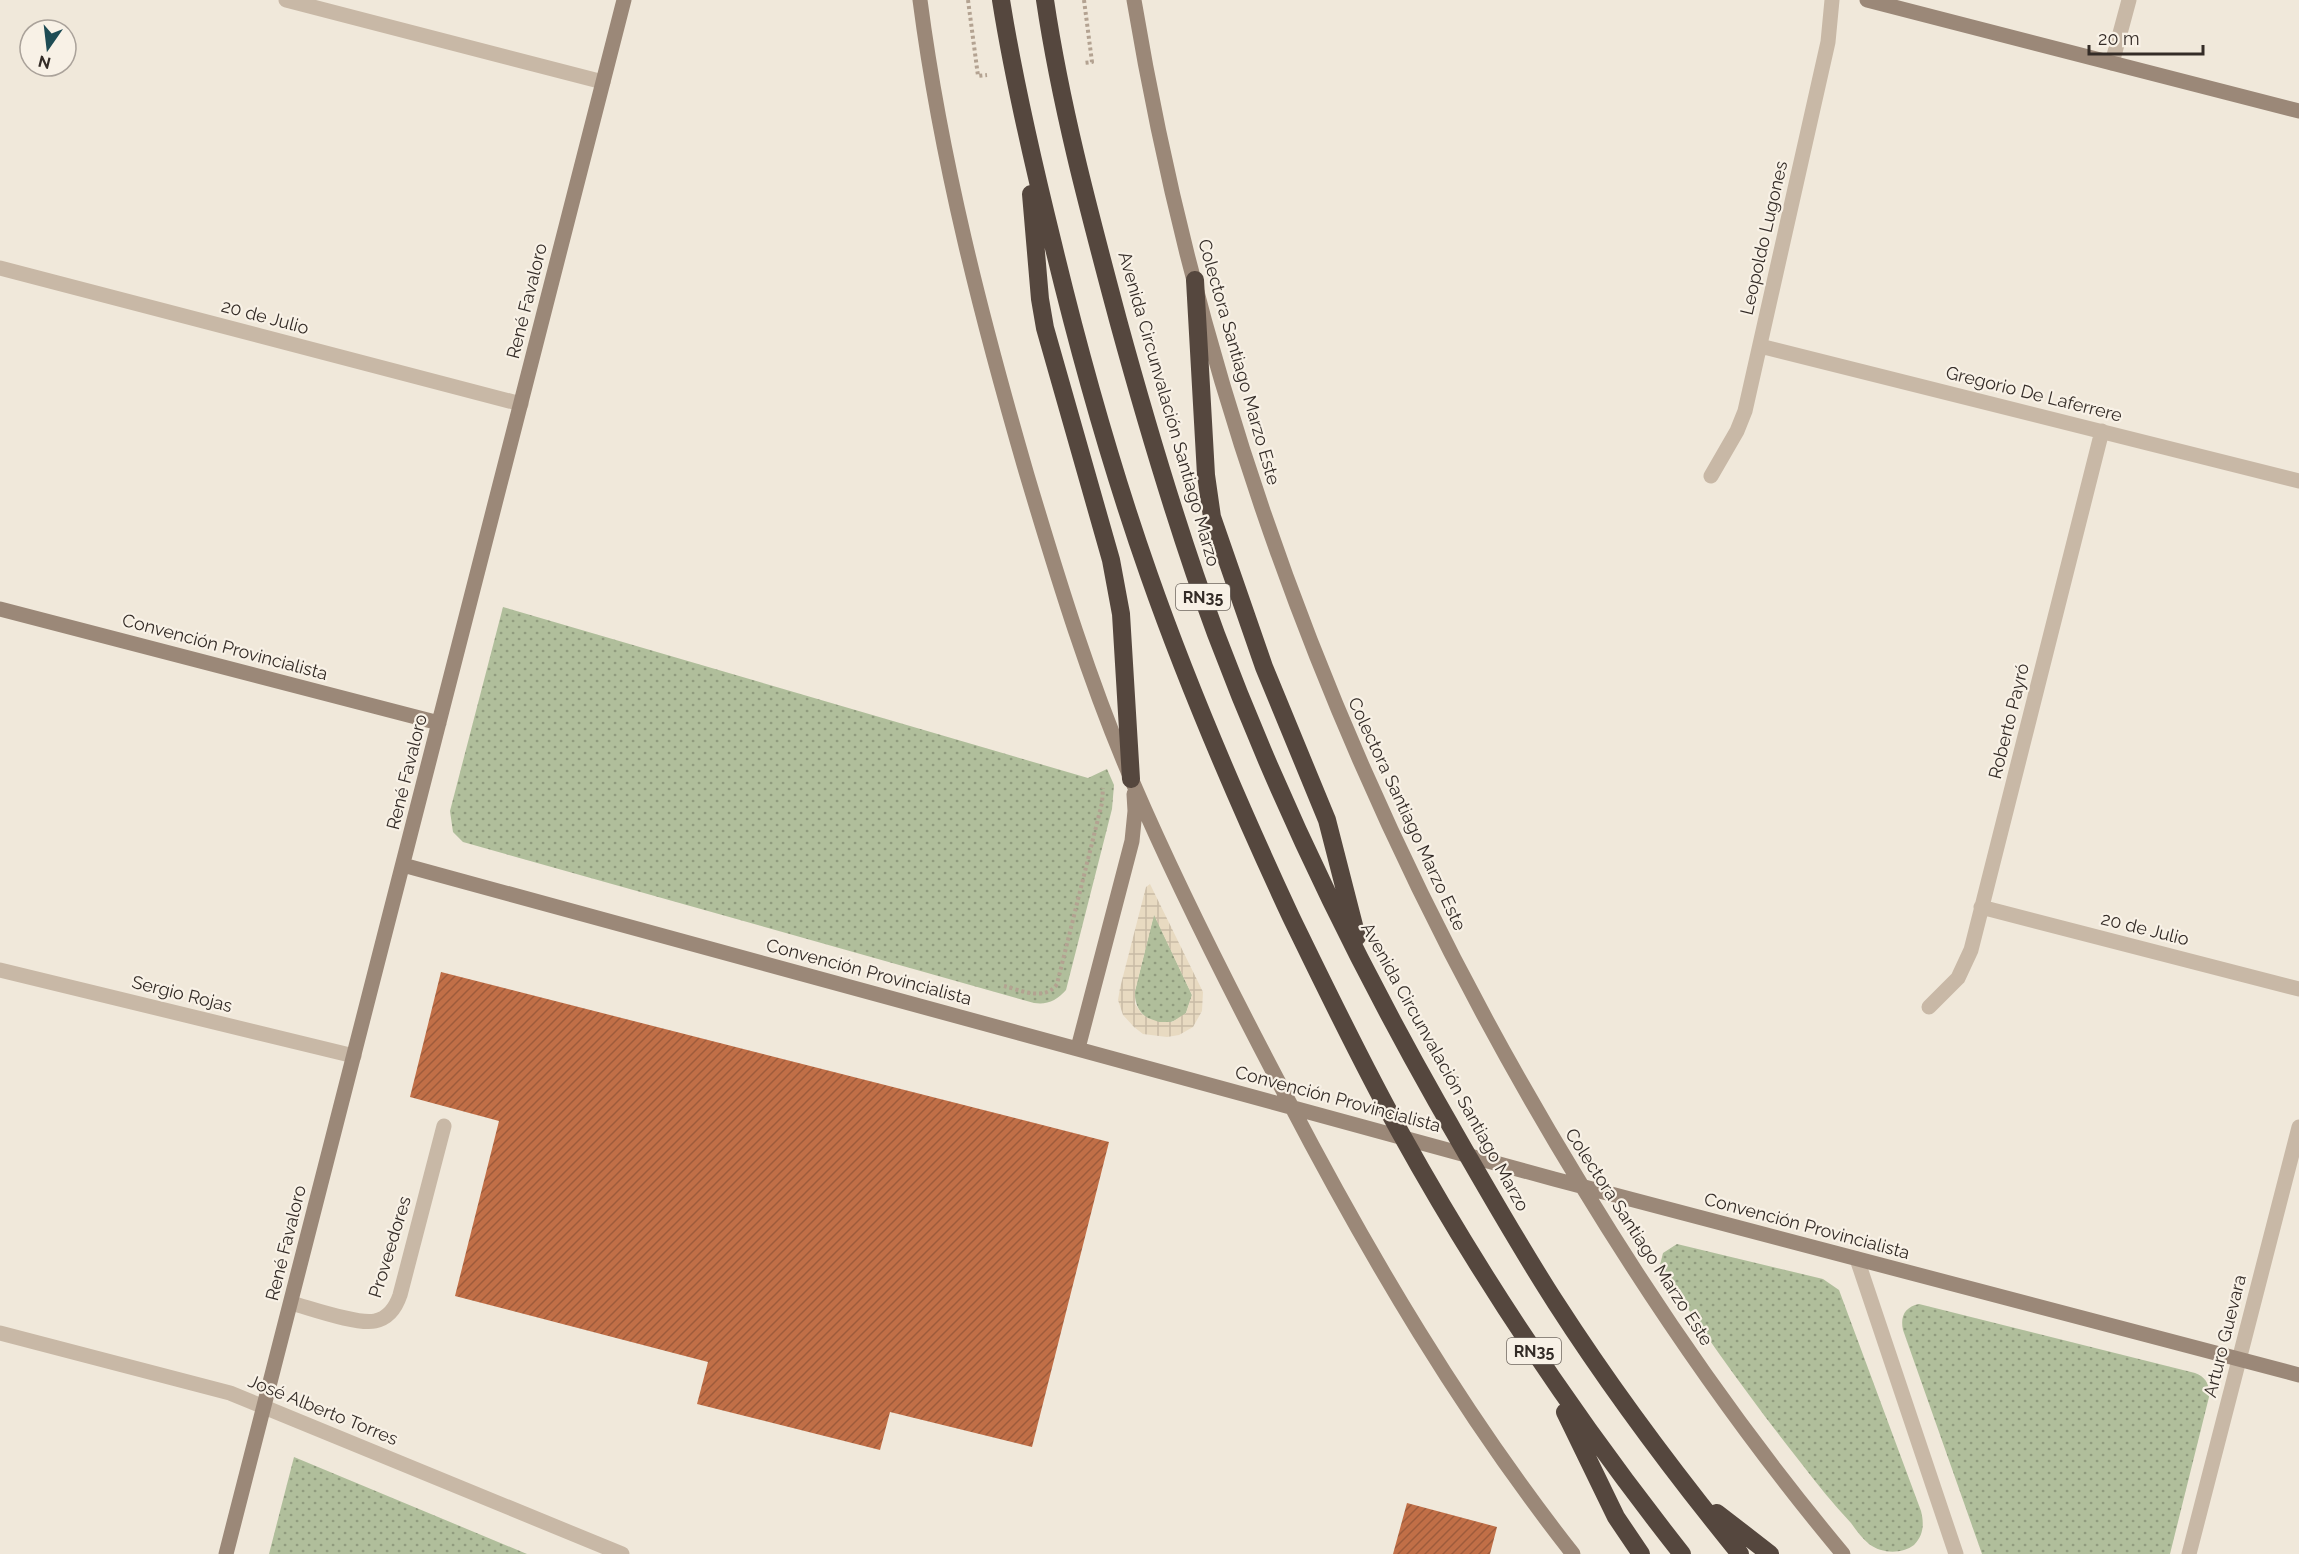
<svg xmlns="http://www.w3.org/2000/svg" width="2299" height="1554" font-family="Raleway,sans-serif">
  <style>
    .grass { fill: url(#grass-dots) }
    .plaza { fill: url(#plaza-grid); fill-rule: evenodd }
    .building { fill: url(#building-hatch) }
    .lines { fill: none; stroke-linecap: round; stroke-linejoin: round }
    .path { stroke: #b3a291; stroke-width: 4; stroke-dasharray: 3 3; stroke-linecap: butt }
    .lane { stroke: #c8b8a6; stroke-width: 15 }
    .street { stroke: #c8b8a6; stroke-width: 15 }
    .secondary { stroke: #9b8878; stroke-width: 15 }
    .highway { stroke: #55473e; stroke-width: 18 }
    .labels { text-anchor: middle; stroke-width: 4.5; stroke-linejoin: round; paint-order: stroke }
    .shield { fill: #f8f1e6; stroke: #6f6760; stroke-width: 1.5 }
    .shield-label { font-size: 16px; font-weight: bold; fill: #342c27 }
    .street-label { font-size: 18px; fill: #342c27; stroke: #f8f1e6 }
  </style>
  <defs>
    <pattern id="grass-dots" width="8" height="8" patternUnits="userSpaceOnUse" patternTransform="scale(1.5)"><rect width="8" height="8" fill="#b0be9b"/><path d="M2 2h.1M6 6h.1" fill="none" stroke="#909b7e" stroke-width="1.8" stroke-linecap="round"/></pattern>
    <pattern id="plaza-grid" width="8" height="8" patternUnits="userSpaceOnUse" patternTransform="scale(1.5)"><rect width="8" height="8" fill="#e8dac1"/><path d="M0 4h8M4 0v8" fill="none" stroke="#c8bba6"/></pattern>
    <pattern id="building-hatch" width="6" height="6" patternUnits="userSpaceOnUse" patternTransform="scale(1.5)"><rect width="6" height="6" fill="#c16f47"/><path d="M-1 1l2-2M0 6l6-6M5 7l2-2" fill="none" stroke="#9e5b3b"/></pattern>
  </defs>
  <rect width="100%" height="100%" fill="#f0e8da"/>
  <path class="grass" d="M 503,607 L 1088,778 L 1107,769 L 1114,785 L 1112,809 L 1066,990 C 1057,1000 1048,1005 1034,1003 L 463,842 L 453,832 L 450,811 Z
    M 1154,914 L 1192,995 L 1186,1013 C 1166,1033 1133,1021 1135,991 Z
    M 1677,1244 L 1823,1279 L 1839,1290 L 1921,1511 C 1924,1523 1924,1535 1914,1545 C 1902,1554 1882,1554 1869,1544 C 1862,1538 1856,1530 1851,1523 C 1833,1504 1817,1484 1801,1463 C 1752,1401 1706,1337 1663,1271 L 1660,1265 L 1663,1253 Z
    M 1919,1304 L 2195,1373 C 2206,1377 2210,1385 2209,1397 L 2170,1554 L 1982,1554 L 1903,1330 C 1900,1316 1905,1307 1919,1304 Z
    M 294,1457 L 527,1554 L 269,1554 Z"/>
  <path class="plaza" d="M 1150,884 L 1203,992 L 1202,1011 L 1193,1027 L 1179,1035 L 1167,1037 L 1143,1034 L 1134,1027 L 1123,1015 L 1118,1000 L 1120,988 L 1146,887 ZM 1154,915 L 1192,995 L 1186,1013 L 1172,1022 L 1159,1022 L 1148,1018 L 1142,1014 L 1135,1004 L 1135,991 Z"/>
  <path class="building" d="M 441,972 L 1109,1142 L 1032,1447 L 890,1412 L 880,1450 L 697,1404 L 708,1362 L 455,1296 L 499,1121 L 410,1097 Z
    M 1407,1503 L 1497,1527 L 1490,1554 L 1393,1554 Z"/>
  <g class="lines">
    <path class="path" d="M 968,0 L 978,76 L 987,75
      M 1084,0 L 1092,62 L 1084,63
      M 1004,986 C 1020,990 1045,1002 1057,984 L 1102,803 L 1103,788"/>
    <path class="lane" d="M 291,1303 C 310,1308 357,1325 375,1321 C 389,1318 396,1307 400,1295 L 444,1126"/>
    <path class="street" d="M 286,0 L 603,82
      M 2112,63 L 2129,0
      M 0,268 L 521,404
      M 1760,346 L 2299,481
      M 1711,476 L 1737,431 L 1745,411 L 1828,42 L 1832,0
      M 1981,907 L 2299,989
      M 0,970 L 354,1056
      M 1929,1007 L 1958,978 L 1971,950 L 2102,431
      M 1857,1259 L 1956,1554
      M 0,1333 L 230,1393 L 622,1554
      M 2189,1554 L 2299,1127"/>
    <path class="secondary" d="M 920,0 C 941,161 982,320 1027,475 C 1058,579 1090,684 1133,783 C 1179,890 1232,994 1287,1098 C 1370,1257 1462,1413 1573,1554
      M 1134,0 C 1205,424 1358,820 1582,1186 C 1660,1314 1746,1438 1843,1554
      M 1867,0 L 2299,111
      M 0,609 L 439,723
      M 403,865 L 1554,1179 L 2299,1375
      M 1078,1048 L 1132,841 L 1135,811 L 1134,794
      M 226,1554 L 624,0"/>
    <path class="highway" d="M 1001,0 C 1014,82 1033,163 1053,244 C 1080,356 1111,467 1149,575 C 1190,692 1239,805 1291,917 C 1326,989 1361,1062 1400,1132 C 1482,1280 1577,1421 1682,1554
      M 1045,0 C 1061,108 1090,215 1118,320 C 1147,426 1178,531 1216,634 C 1277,796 1352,952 1437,1102 C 1476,1170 1514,1238 1556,1303 C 1612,1390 1675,1474 1740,1554
      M 1031,194 L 1040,299 L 1045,328 L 1111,560 L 1121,614 L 1131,779
      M 1195,280 L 1206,475 L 1212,517 L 1264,667 L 1327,820 L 1357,937
      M 1565,1412 L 1616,1517 L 1641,1554
      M 1717,1513 L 1770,1554"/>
  </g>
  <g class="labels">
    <g class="shield">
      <rect x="1176" y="584" width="54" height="26" rx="4.5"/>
      <rect x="1507" y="1338" width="54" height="26" rx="4.5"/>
    </g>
    <g class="shield-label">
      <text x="1203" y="603">RN35</text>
      <text x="1534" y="1357">RN35</text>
    </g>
    <g class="street-label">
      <text transform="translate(1764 238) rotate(-77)" y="6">Leopoldo Lugones</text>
      <text transform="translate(527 301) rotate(-76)" y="6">René Favaloro</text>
      <text transform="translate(265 317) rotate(15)" y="6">20 de Julio</text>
      <text transform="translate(1239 362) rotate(74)" y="6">Colectora Santiago Marzo Este</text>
      <text transform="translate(2034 394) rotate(14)" y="6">Gregorio De Laferrere</text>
      <text transform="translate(1169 409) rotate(74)" y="6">Avenida Circunvalación Santiago Marzo</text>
      <text transform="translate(225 647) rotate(15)" y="6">Convención Provincialista</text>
      <text transform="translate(2009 721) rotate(-76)" y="6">Roberto Payró</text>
      <text transform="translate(407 772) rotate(-76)" y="6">René Favaloro</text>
      <text transform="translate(1407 814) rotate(65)" y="6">Colectora Santiago Marzo Este</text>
      <text transform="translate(2145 929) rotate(14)" y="6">20 de Julio</text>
      <text transform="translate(869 972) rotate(15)" y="6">Convención Provincialista</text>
      <text transform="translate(182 994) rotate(14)" y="6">Sergio Rojas</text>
      <text transform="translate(1445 1067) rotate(61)" y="6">Avenida Circunvalación Santiago Marzo</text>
      <text transform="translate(1338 1099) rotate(15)" y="6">Convención Provincialista</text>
      <text transform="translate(1807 1226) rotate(15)" y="6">Convención Provincialista</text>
      <text transform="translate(1639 1237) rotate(57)" y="6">Colectora Santiago Marzo Este</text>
      <text transform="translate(286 1243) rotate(-76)" y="6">René Favaloro</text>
      <text transform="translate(390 1247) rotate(-73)" y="6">Proveedores</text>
      <text transform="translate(2225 1336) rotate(-76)" y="6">Arturo Guevara</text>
      <text transform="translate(323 1410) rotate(22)" y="6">José Alberto Torres</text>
    </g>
  </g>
  <g transform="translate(48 48) rotate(194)"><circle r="28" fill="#f8f1e6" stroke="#aaa29a" stroke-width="1.5"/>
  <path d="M0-4.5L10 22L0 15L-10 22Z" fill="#1e4c54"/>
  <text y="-9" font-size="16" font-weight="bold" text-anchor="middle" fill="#342c27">N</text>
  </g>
  <path d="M2089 45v9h114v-9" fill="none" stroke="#342c27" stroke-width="3"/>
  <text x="2098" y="45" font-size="18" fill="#342c27" stroke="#f8f1e6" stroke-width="4.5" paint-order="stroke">20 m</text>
</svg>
